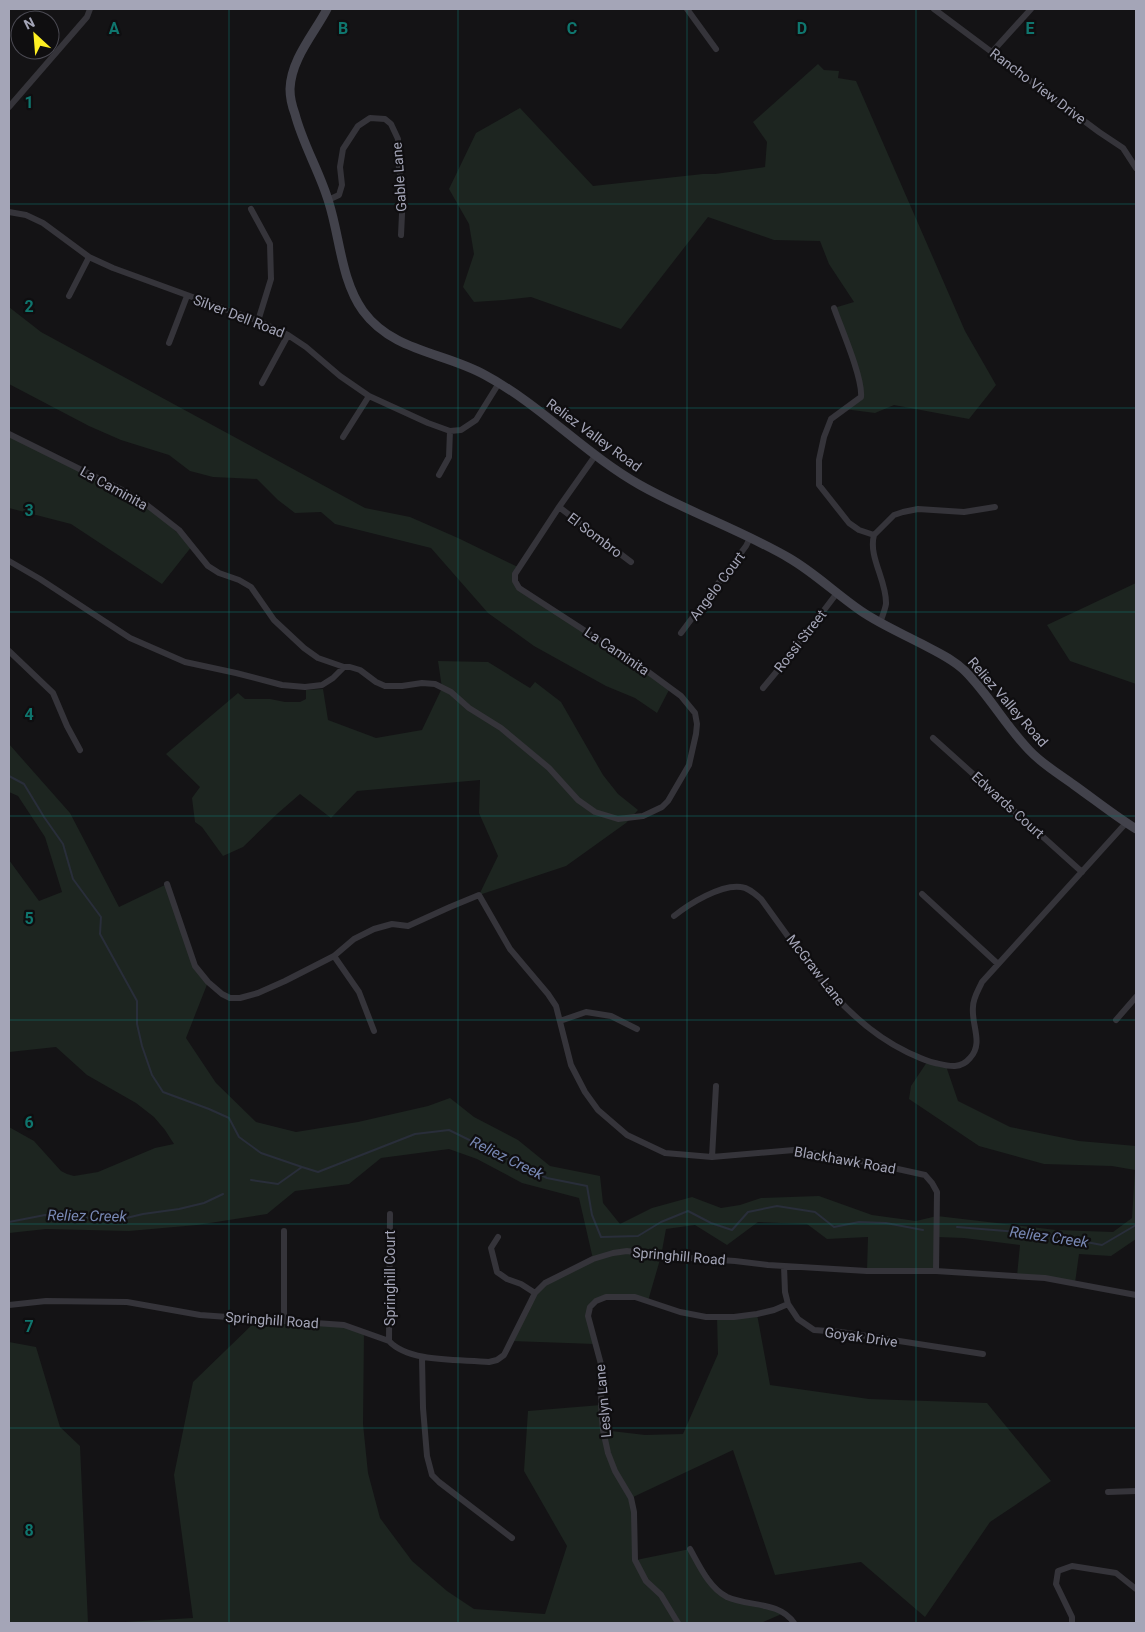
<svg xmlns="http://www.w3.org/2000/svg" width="1145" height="1632" font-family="Roboto,sans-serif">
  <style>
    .green { fill: #1d2520 }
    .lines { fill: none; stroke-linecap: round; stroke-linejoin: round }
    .stream { stroke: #292e3a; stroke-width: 2 }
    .street { stroke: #35343a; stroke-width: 6 }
    .secondary { stroke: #42424b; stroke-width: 9 }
    .grid { fill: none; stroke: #0f766e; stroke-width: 1; stroke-opacity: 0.55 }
    .labels { text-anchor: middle; stroke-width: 4.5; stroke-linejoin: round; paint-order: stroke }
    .street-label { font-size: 14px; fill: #a4a5b7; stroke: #0f0e10 }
    .water-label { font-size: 15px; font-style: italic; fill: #7888b4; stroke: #0f0e10 }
    .grid-label { font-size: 16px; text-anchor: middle; font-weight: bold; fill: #0f766e; stroke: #0f0e10; stroke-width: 4.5; stroke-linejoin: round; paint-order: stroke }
  </style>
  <rect width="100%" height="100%" fill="#141315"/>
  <path class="green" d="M 818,64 L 824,70 L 839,71 L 838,78 L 856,81 L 965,331 L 996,385 L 969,419 L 894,405 L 875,413 L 844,409 L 861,393 L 834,308 L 854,302 L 829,264 L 820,241 L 774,240 L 708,217 L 621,329 L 531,297 L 504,300 L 474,302 L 463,287 L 474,254 L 469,224 L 449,189 L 476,133 L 520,108 L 593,186 L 703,174 L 715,174 L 765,167 L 767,142 L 753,122 Z
    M 9,307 L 41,332 L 365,508 L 410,517 L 458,538 L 520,568 L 515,574 L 519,588 L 670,688 L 657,713 L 635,698 L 606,686 L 534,646 L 488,613 L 431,548 L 335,524 L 321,512 L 295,513 L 278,500 L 257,479 L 213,477 L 190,471 L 169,455 L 121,440 L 89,426 L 9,384 Z
    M 9,434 L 147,505 L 192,546 L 162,584 L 71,524 L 9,508 Z
    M 1136,583 L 1136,684 L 1070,661 L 1047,625 Z
    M 438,661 L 488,662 L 530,688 L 535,682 L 561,702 L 603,775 L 618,794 L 638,810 L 626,823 L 566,866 L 479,895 L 498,856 L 479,813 L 480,780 L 357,791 L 331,818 L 300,794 L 277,814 L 243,847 L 223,856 L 202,827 L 195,822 L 192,798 L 200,787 L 166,754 L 238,693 L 245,699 L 270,699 L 285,702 L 300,702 L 306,699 L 306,690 L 323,689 L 328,720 L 376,738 L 422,730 L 442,688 Z
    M 9,744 L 70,813 L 119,907 L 167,884 L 189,952 L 208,982 L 186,1038 L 216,1083 L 256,1122 L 296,1132 L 358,1122 L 428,1106 L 450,1098 L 474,1117 L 518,1140 L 550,1166 L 600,1176 L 603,1203 L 620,1224 L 652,1208 L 692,1197 L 721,1208 L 740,1205 L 761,1198 L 819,1196 L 872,1215 L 916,1221 L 937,1216 L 1056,1230 L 1113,1232 L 1132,1218 L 1135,1170 L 1112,1166 L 1044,1164 L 979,1146 L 909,1099 L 911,1086 L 927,1062 L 946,1066 L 958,1101 L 1010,1127 L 1079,1141 L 1136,1146 L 1136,1239 L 1111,1256 L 1079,1254 L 1075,1283 L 1017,1276 L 1020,1245 L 964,1238 L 937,1237 L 936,1271 L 867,1271 L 868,1237 L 827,1239 L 807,1224 L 758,1222 L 727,1245 L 695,1225 L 666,1229 L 661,1256 L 648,1301 L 621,1296 L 596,1301 L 588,1317 L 595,1344 L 511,1341 L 525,1312 L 545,1283 L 593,1259 L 579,1198 L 522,1183 L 477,1159 L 449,1149 L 381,1158 L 349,1184 L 295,1191 L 267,1214 L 197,1225 L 129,1231 L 46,1229 L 9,1233 L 9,1127 L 34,1141 L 61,1171 L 67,1174 L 74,1176 L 98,1172 L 155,1148 L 174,1144 L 165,1130 L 154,1117 L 136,1103 L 87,1075 L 56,1047 L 9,1052 L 9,860 L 39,901 L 62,892 L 45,837 L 18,796 L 9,792 Z
    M 757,1314 L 770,1385 L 869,1399 L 987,1403 L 1051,1481 L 990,1522 L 925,1617 L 861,1562 L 775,1575 L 733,1450 L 631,1498 L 636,1560 L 690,1549 L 721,1593 L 784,1613 L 761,1623 L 108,1623 L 193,1618 L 174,1475 L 193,1382 L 260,1317 L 330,1323 L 364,1332 L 363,1424 L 368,1473 L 380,1518 L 412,1561 L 447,1591 L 474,1609 L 545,1614 L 567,1546 L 524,1471 L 528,1411 L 601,1405 L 603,1430 L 645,1435 L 683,1434 L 718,1354 L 717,1317 Z
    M 9,1342 L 36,1347 L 60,1427 L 80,1446 L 88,1623 L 9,1623 Z"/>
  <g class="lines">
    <path class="stream" d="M 9,776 L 24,784 L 44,817 L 63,844 L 73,879 L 101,917 L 100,934 L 137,1001 L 137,1024 L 142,1046 L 152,1075 L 163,1092 L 209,1109 L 229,1118 L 239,1137 L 261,1153 L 302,1167
      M 251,1180 L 278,1184 L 302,1167 L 318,1172 L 415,1134 L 449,1130 L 547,1178 L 587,1186 L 592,1215 L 601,1237 L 638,1236 L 661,1222 L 688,1211 L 711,1223 L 732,1230 L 748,1212 L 777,1206 L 815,1212 L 834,1227 L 859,1222 L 886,1223 L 923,1230
      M 9,1222 L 45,1215 L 118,1220 L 143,1214 L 179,1209 L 204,1203 L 223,1194
      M 957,1227 L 1044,1234 L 1102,1245 L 1136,1225"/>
    <path class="street" d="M 687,9 L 716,49
      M 934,9 L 1099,132 L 1123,148 L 1136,168
      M 992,52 L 1031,9
      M 9,107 L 87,17 L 90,9
      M 328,200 L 339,195 L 342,185 L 340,167 L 343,149 L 358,126 L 370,118 L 385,119 L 391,124 L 398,139 L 399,169 L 403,193 L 401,235
      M 251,209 L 270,244 L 271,279 L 258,321
      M 9,212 L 26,215 L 43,223 L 89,257 L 113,268 L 258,321 L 288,335 L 306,347 L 340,376 L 369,396 L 428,423 L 450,431 L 461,430 L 476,420 L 499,383
      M 69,296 L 89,257
      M 834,308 C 841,328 863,378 861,397 L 831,419 L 824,437 L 819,460 L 819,485 L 849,523 L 859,530 L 874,535
      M 169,343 L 187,296
      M 262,383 L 288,335
      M 9,434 L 122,490 L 147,505 L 179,530 L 208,566 L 219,573 L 239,580 L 251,587 L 274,620 L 304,648 L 318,658 L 344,667
      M 343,437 L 369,396
      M 439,475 L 449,457 L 450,431
      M 559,507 L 631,562
      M 874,535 L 894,515 L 903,512 L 918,509 L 964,512 L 995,507
      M 874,535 C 868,557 887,581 886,604 C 885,610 882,617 880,623
      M 9,561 L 40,579 L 130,638 L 185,662 L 236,673 L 282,685 L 305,687 L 322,685 L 333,678 L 344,667 L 350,667 L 360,670 L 376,682 L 385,686 L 402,686 L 422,683 L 435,684 L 451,692 L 469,708 L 501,728 L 549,768 L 578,800 L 595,812 L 618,819 L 643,816 L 662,807 L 668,801 L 689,765 L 696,734 L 697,724 L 695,713 L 681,696 L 647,671 L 519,588 L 515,581 L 515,574 L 559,507 L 595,456
      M 681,633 L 746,546 L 750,538
      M 9,651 L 53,693 L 67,726 L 80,750
      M 763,688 L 787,659 L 837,593
      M 933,738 L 1082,872
      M 167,884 L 195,966 L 208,982 L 222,994 L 230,998 L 240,998 L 258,993 L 285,981 L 334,956 L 354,939 L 374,929 L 392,924 L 408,926 L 450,907 L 479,895 L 510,949 L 548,994 L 556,1006 L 571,1065 L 585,1092 L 598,1110 L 627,1135 L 665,1153 L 712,1157 L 794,1150 L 866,1162 L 925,1175 L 932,1183 L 937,1192 L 936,1271
      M 922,894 L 998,964
      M 674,916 C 689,904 721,884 741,887 C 749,888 755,894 761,899 C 803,956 841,1020 907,1052 C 916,1056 925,1061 935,1063 C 948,1066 960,1070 970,1058 C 984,1043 971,1025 973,1007 C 973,998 978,991 982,982 L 1126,823
      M 334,956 L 359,992 L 374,1031
      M 1116,1020 L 1136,997
      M 560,1021 L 586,1012 L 611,1016 L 637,1029
      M 712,1157 L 716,1086
      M 498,1237 L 491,1248 L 497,1272 L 507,1279 L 521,1284 L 535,1293
      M 784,1266 L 785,1292 L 788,1304 L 798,1319 L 814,1330 L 841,1332 L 983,1354
      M 9,1305 L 46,1301 L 127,1302 L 200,1315 L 344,1325 L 389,1341 C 409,1363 461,1359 489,1362 L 497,1360 L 504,1355 L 535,1293 L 545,1283 L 593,1259 L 613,1253 L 627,1251 L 661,1256 L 735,1261 L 768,1265 L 867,1271 L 936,1271 L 1045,1278 L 1136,1295
      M 284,1321 L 284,1231
      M 389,1341 L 390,1214
      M 422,1358 L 423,1408 L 427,1456 L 432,1475 L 439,1482 L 512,1538
      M 1108,1492 L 1136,1491
      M 690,1549 C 699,1565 709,1588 727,1597 C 749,1607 779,1601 794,1623
      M 678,1623 L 661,1595 L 646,1581 L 635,1560 L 634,1512 L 631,1498 L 615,1471 L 608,1453 L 603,1430 L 601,1405 L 602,1368 L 588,1316 L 590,1307 L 596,1301 L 606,1297 L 635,1297 L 680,1312 L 706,1317 L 734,1317 L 757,1314 L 774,1310 L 788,1304
      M 1072,1623 L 1072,1617 L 1056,1584 L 1058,1571 L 1072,1566 L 1116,1573 L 1136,1589"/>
    <path class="secondary" d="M 327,9 C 314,34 291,59 290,89 C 290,97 292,106 295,114 C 303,145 320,172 329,203 C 340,238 341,280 363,311 C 393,352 444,352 485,375 C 541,405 585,454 640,485 C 688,512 741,530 789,558 C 815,573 836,594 861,611 C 880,624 901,633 922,644 C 937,652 953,659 965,671 C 989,695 1005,725 1029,750 C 1042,764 1059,774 1074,785 C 1095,800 1115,816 1136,829"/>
  </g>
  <path class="grid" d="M 229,9 L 229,1623M 458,9 L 458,1623M 687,9 L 687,1623M 916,9 L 916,1623M 9,204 L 1136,204M 9,408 L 1136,408M 9,612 L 1136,612M 9,816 L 1136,816M 9,1020 L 1136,1020M 9,1224 L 1136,1224M 9,1428 L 1136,1428"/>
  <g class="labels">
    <g class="street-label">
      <text transform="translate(1038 86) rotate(37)" y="5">Rancho View Drive</text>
      <text transform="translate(399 177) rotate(-94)" y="5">Gable Lane</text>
      <text transform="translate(239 316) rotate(21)" y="5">Silver Dell Road</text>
      <text transform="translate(594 435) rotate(36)" y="5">Reliez Valley Road</text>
      <text transform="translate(114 488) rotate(29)" y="5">La Caminita</text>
      <text transform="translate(595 535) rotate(37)" y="5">El Sombro</text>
      <text transform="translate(717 586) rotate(-53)" y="5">Angelo Court</text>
      <text transform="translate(800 641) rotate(-52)" y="5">Rossi Street</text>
      <text transform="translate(617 651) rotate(34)" y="5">La Caminita</text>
      <text transform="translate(1008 702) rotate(49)" y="5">Reliez Valley Road</text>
      <text transform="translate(1008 805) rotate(42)" y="5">Edwards Court</text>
      <text transform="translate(816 970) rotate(52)" y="5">McGraw Lane</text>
      <text transform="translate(845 1160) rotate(10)" y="5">Blackhawk Road</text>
      <text transform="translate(679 1256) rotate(5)" y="5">Springhill Road</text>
      <text transform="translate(390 1278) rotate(-90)" y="5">Springhill Court</text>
      <text transform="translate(272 1320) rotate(4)" y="5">Springhill Road</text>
      <text transform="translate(861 1337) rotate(8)" y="5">Goyak Drive</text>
      <text transform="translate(603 1401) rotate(-95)" y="5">Leslyn Lane</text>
    </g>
    <g class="water-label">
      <text transform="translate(507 1158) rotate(26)" y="5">Reliez Creek</text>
      <text transform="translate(87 1216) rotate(1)" y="5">Reliez Creek</text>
      <text transform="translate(1049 1237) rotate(8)" y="5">Reliez Creek</text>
    </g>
  </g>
  <g class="grid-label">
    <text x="114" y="34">A</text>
    <text x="343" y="34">B</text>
    <text x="572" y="34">C</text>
    <text x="802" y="34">D</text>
    <text x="1030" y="34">E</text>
    <text x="29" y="108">1</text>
    <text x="29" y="312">2</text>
    <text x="29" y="516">3</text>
    <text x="29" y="720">4</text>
    <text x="29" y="924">5</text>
    <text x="29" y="1128">6</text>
    <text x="29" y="1332">7</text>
    <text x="29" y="1536">8</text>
  </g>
  <rect width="1145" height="1632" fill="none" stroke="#a4a5b7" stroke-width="20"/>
  <g transform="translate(35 35) rotate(334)"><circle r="24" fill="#0f0e10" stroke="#4b4a53"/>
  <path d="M0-4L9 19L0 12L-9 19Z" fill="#fef023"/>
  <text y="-8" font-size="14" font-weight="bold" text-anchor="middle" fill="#a4a5b7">N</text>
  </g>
</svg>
